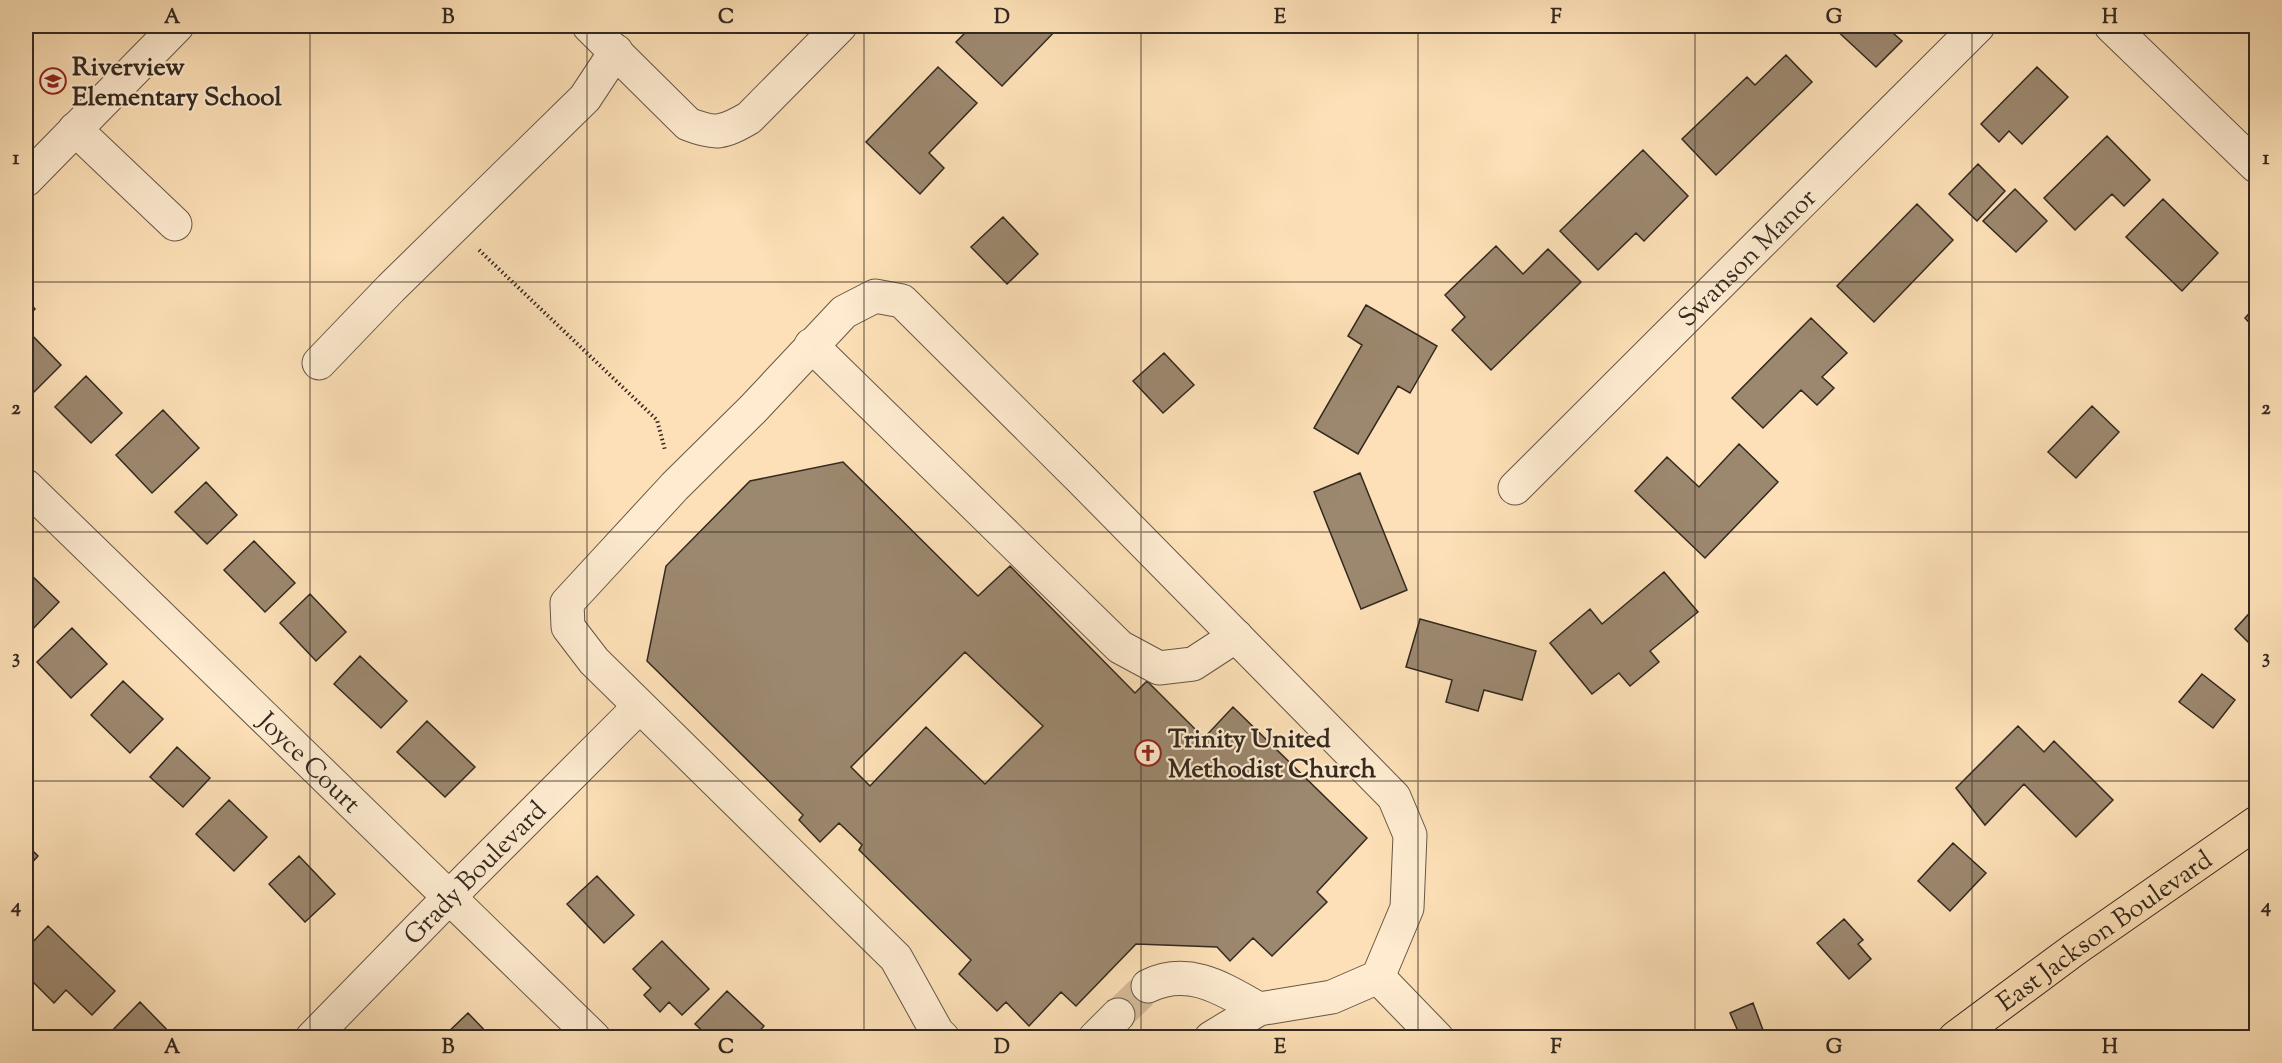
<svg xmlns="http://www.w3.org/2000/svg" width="2282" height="1063" font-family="'Sorts Mill Goudy',serif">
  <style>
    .building { fill: #9c886f; stroke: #332920; stroke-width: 1.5; fill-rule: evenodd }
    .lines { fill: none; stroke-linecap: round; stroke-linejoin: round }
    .minor-tunnel { stroke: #d5bb99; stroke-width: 33; stroke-dasharray: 33 16; stroke-linecap: butt }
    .minor-casing { stroke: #665746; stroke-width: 35 }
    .major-casing { stroke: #332920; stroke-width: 35 }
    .path { stroke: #332920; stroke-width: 4; stroke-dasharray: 1.5 3; stroke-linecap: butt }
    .minor { stroke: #feebd0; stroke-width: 33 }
    .major { stroke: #fde0b7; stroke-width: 33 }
    .grid { fill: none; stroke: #332920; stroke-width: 1.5; stroke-opacity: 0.55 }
    .labels { text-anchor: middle; stroke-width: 4.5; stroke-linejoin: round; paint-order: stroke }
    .poi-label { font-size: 26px; font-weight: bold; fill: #332920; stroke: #feebd0; text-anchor: start }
    .street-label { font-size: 26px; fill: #332920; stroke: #feebd0 }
    .neatline { fill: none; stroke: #332920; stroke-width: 2 }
    .grid-label { font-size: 20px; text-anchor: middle; font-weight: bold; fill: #332920 }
  </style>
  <rect width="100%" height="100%" fill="#fde0b7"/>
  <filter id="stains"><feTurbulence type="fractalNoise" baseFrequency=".00333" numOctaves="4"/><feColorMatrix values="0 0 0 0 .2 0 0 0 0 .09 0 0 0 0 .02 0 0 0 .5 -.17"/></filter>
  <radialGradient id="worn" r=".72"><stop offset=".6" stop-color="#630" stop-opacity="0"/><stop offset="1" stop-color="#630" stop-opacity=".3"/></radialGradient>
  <path class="building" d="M 972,26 L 1060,26 L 1002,86 L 956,42 Z
    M 1832,26 L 1885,26 L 1902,41 L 1876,67 Z
    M 2245,26 L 2256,26 L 2256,36 Z
    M 1786,55 L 1812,82 L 1716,175 L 1682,139 L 1747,77 L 1755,85 Z
    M 938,67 L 977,103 L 929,153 L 944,168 L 920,194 L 866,142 Z
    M 2037,67 L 2068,97 L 2022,144 L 2009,131 L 1999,142 L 1981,124 Z
    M 2107,136 L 2150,180 L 2124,206 L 2112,194 L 2075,230 L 2044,198 Z
    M 1643,150 L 1688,196 L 1644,241 L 1636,233 L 1598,270 L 1560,231 Z
    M 1978,164 L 2005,191 L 1977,221 L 1949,194 Z
    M 2015,189 L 2047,221 L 2016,252 L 1983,221 Z
    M 2163,199 L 2218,253 L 2182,291 L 2126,237 Z
    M 1917,204 L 1953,240 L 1874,322 L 1837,286 Z
    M 1003,217 L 1038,254 L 1007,284 L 971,247 Z
    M 1496,246 L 1523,274 L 1548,249 L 1581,282 L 1491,370 L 1452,330 L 1465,317 L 1445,295 Z
    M 26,299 L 35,309 L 26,318 Z
    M 1366,305 L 1437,346 L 1410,393 L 1398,386 L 1358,454 L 1314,428 L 1362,345 L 1348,336 Z
    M 2256,306 L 2256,330 L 2245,318 Z
    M 1811,318 L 1847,353 L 1822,377 L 1834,388 L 1817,405 L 1801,390 L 1763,428 L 1732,398 Z
    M 26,329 L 61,365 L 31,395 L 26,390 Z
    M 1164,353 L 1194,385 L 1163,413 L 1133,381 Z
    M 86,376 L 122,413 L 91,443 L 55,407 Z
    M 2092,406 L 2119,432 L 2076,478 L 2048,452 Z
    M 163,410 L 199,448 L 152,493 L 116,455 Z
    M 1739,444 L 1778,482 L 1705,558 L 1635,491 L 1667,457 L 1699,487 Z
    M 843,462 L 978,596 L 1010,566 L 1135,693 L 1147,681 L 1204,738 L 1233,707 L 1367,838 L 1317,892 L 1327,902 L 1272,956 L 1253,938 L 1230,961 L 1217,947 L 1136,944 L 1076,1006 L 1061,992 L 1029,1026 L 1006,1002 L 997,1011 L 959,974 L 971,960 L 859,850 L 862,845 L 839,823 L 820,842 L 799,820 L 803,815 L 647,661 L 666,566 L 750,481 ZM 965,652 L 1043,726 L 985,784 L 926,727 L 870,786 L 851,767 Z
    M 1360,473 L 1407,590 L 1361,609 L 1314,492 Z
    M 206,482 L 237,515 L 207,544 L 175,512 Z
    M 254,541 L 295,583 L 265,612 L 224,570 Z
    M 26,570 L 59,602 L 26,636 Z
    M 1664,572 L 1698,612 L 1650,651 L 1659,662 L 1630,686 L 1619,673 L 1592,694 L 1550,643 L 1590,609 L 1602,624 Z
    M 310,594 L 346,632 L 316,661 L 280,623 Z
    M 2256,606 L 2256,650 L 2235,629 Z
    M 1420,619 L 1536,651 L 1522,700 L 1484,690 L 1478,711 L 1446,702 L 1452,680 L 1406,667 Z
    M 72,628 L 107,664 L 71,698 L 37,662 Z
    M 360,656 L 407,701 L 381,728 L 334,684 Z
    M 2202,674 L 2235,700 L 2213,728 L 2179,702 Z
    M 123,681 L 163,719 L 130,753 L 91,715 Z
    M 427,721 L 475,767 L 445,797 L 397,752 Z
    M 2018,726 L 2044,752 L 2054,741 L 2113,800 L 2076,837 L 2024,784 L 1985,825 L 1956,788 Z
    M 177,747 L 210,778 L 183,807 L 150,777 Z
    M 229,800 L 267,837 L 234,871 L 196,834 Z
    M 1953,843 L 1986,873 L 1950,911 L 1918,881 Z
    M 26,844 L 38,856 L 26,869 Z
    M 299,856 L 335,894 L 305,922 L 269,884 Z
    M 597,876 L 634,915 L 604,943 L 567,904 Z
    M 1844,919 L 1863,940 L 1858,944 L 1871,959 L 1849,979 L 1817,943 Z
    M 48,926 L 115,991 L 92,1015 L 66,990 L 54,1003 L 26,975 L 26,949 Z
    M 662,941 L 709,989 L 682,1015 L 669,1002 L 660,1012 L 644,995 L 651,988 L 633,969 Z
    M 727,991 L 764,1026 L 753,1038 L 710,1038 L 695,1024 Z
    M 140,1002 L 175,1038 L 105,1038 Z
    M 1753,1003 L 1763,1030 L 1741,1038 L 1730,1013 Z
    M 468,1013 L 492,1038 L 442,1038 Z"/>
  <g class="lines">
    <path class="minor-tunnel" d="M 1118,1015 L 1148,986"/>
    <g class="minor-casing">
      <g id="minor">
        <path d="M 589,26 L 688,124 C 716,135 723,133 749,118 L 840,26"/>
        <path d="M 2111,26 L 2256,166"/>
        <path d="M 75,129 L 175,224"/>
        <path d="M 26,180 L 177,26"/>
        <path d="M 811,345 L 1120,647 L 1159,668 L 1193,664 L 1236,636"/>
        <path d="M 319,363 L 391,288 L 585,98 L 616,51"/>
        <path id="s1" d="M 26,486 L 594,1038"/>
        <path id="s2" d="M 1515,488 L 1978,26"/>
        <path d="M 1378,977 L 1437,1038"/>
        <path d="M 1148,986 C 1189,966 1223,989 1259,1009"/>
        <path id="s3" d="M 312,1038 L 469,877 L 639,707"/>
        <path d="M 943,1038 L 937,1032 L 896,958 L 594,661 L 568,627 L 567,603 L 675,486 L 753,409 L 844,312 L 875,296 L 902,301 L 1081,479 L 1394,797 L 1410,835 L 1407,908 L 1378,977 L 1332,997 L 1259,1009 L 1211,1038"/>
        <path d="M 1095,1038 L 1118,1015"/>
      </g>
    </g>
    <g class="major-casing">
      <g id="major">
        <path id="s4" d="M 1955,1038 L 2075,949 L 2256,823"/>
      </g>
    </g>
    <path class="path" d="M 479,250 L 657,420 L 665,450"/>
    <use href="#minor" class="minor"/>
    <use href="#major" class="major"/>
  </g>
  <path class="grid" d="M 310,26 L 310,1038M 587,26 L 587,1038M 864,26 L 864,1038M 1141,26 L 1141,1038M 1418,26 L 1418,1038M 1695,26 L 1695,1038M 1972,26 L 1972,1038M 26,282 L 2256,282M 26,532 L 2256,532M 26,781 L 2256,781"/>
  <defs>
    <g id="school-ring" transform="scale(1.35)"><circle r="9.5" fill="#feebd0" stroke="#8f2418" stroke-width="1.5"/><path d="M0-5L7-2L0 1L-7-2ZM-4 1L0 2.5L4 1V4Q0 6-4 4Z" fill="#8f2418"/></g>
    <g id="church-ring" transform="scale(1.35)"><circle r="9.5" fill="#feebd0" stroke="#8f2418" stroke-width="1.5"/><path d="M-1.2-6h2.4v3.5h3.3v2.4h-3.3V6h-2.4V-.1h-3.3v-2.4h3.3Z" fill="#8f2418"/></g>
  </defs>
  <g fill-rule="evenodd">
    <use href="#school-ring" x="53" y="81"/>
    <use href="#church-ring" x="1148" y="753"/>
  </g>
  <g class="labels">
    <g class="poi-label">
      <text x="72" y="75">Riverview<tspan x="72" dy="30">Elementary School</tspan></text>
      <text x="1168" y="747">Trinity United<tspan x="1168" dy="30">Methodist Church</tspan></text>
    </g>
    <g class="street-label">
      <text dy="9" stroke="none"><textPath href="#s2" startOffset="327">Swanson Manor</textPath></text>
      <text dy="9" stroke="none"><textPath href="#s1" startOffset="396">Joyce Court</textPath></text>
      <text dy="9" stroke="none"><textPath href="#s3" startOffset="232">Grady Boulevard</textPath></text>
      <text dy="9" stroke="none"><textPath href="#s4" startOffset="184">East Jackson Boulevard</textPath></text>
    </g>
  </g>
  <rect width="2282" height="1063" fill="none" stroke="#fde0b7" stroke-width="66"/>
  <rect x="33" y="33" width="2216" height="997" class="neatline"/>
  <g class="grid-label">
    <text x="172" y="23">A</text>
    <text x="448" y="23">B</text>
    <text x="726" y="23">C</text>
    <text x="1002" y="23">D</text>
    <text x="1280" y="23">E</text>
    <text x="1556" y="23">F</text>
    <text x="1834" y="23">G</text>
    <text x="2110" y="23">H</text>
    <text x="16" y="164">1</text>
    <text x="2266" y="164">1</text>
    <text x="16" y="414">2</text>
    <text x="2266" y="414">2</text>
    <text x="16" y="663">3</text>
    <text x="2266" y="663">3</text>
    <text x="16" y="912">4</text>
    <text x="2266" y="912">4</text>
    <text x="172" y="1053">A</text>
    <text x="448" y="1053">B</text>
    <text x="726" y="1053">C</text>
    <text x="1002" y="1053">D</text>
    <text x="1280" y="1053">E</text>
    <text x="1556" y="1053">F</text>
    <text x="1834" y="1053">G</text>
    <text x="2110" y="1053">H</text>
  </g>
  <rect width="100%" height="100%" filter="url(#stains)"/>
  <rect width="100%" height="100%" fill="url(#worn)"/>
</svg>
